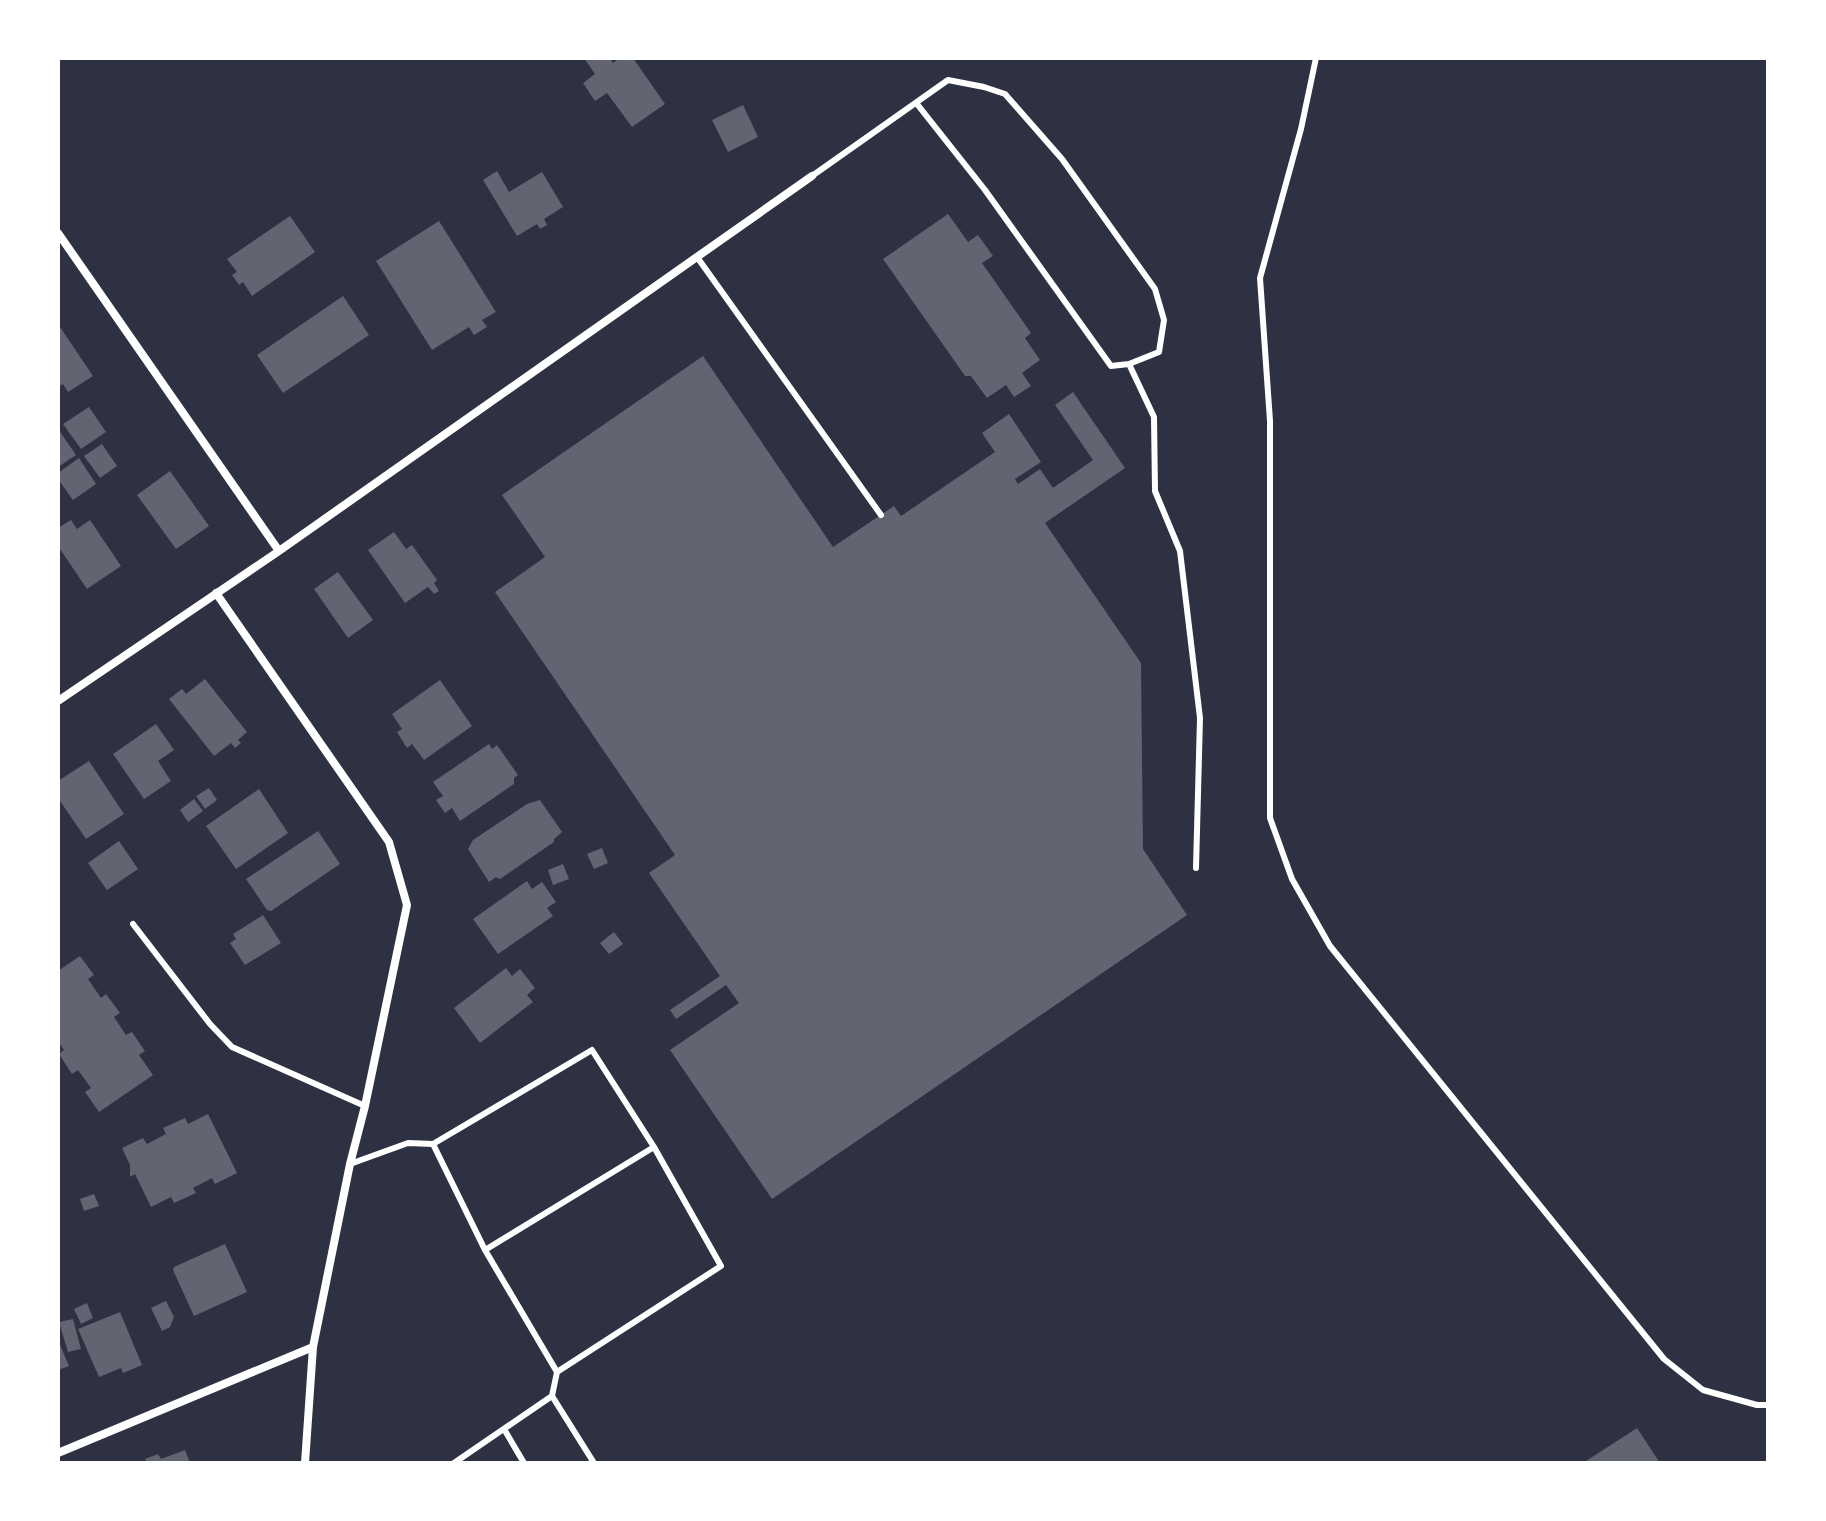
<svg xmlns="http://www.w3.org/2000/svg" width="1826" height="1521" font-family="Rubik,sans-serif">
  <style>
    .building { fill: #626471 }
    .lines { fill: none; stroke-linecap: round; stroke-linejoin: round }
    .service { stroke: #fff; stroke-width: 6 }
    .minor { stroke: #fff; stroke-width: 8 }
  </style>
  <rect width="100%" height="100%" fill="#2d3142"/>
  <!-- building -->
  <path class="building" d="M584 58H610L613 63 620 58H633L665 104 632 127 607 93 595 101 583 83 595 74Z
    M743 105 758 137 728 152 712 120Z
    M497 171 509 192 542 172 563 207 544 219 547 225 540 229 537 224 517 236 483 180Z
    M948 214 968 242 978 235 993 256 982 263 1031 333 1025 338 1040 360 1022 373 1031 386 1014 397 1006 385 987 398 971 376H965L883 259Z
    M290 216 315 252 252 296 243 282 239 285 232 275 237 272 227 259Z
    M439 221 496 312 482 320 487 327 474 335 469 327 432 350 376 261Z
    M343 296 369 335 283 393 257 355Z
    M58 324 93 376 68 392 63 384 58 387Z
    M703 356 833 547 894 506 901 516 995 452 982 433 1009 414 1041 462 1015 479 1018 484 1040 469 1053 488 1093 460 1055 405 1073 392 1125 468 1045 523 1141 663 1143 849 1187 915 772 1199 670 1050 739 1003 726 985 676 1019 670 1010 720 976 649 873 675 855 495 592 545 557 502 495Z
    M89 407 106 432 81 449 63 424Z
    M58 429 76 455 58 467Z
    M102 444 117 466 100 478 84 456Z
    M79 458 96 484 73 500 58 479V473Z
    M170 471 209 526 176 549 137 495Z
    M71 520 77 529 90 520 121 566 87 589 58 546V528Z
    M394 532 406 549 412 545 437 580 434 583 439 591 434 594 428 587 405 603 368 550Z
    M338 572 373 620 348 638 314 589Z
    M205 679 247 732 238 740 241 743 235 748 231 743 214 756 169 699 182 689 186 694Z
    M440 680 472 726 424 760 412 744 407 748 397 732 402 729 392 714Z
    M156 724 174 750 158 761 171 781 144 799 113 754Z
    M489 744 492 749 497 745 518 775 514 778V784L460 821 452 808 445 813 436 800 443 796 433 782Z
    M89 761 124 814 86 839 58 798V781Z
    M209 788 217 800 205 809 196 796Z
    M259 789 288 833 236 869 206 826Z
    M194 799 203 811 188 822 180 810Z
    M540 800 562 832 554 839V842L500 879 496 877 489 882 468 849 473 840 527 804Z
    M318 831 340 864 271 911 267 910 246 879Z
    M119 841 138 869 107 890 88 863Z
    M602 848 608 863 594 869 587 854Z
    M563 864 569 879 553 885 548 870Z
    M527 881 532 889 542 882 556 902 547 908 553 916 498 954 473 919Z
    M263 915 281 943 245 965 230 943 236 939 233 934Z
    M614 932 623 944 609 954 600 943Z
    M80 956 94 975 88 979 101 998 106 994 120 1013 114 1017 126 1035 132 1032 145 1051 139 1055 153 1075 99 1112 85 1092 91 1088 78 1070 72 1074 59 1054 64 1050 58 1041V971Z
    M506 968 512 976 520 969 535 988 527 995 533 1002 480 1043 454 1008Z
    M208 1114 237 1173 215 1184 212 1178 193 1188 196 1193 174 1203 171 1197 151 1207 135 1174 130 1177V1165L122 1148 143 1138 147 1144 166 1134 163 1128 185 1118 188 1124Z
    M94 1194 99 1206 84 1211 80 1199Z
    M225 1244 247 1292 194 1316 173 1270 174 1267Z
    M166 1301 174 1317 170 1327 162 1331 151 1308Z
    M87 1303 93 1318 81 1324 74 1309Z
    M120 1312 142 1365 123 1373 121 1368 99 1377 78 1329Z
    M73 1319 81 1349 68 1352 59 1322Z
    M58 1340 69 1366 58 1370Z
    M1637 1428 1660 1463H1583Z
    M185 1450 190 1463H147L145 1459 158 1454 161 1459Z"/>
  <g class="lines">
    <!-- service -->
    <path class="service" d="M1316 58 1301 129 1260 278 1270 421V818L1292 879 1330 946 1664 1359 1703 1390 1757 1405H1768
      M812 176 948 80 984 87 1005 94 1062 159 1155 289 1164 320 1159 352 1129 364 1111 366 985 190 917 104
      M697 257 881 515
      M1129 364 1154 417 1155 491 1180 551 1200 718 1196 868
      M133 924 210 1024 232 1047 365 1106
      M433 1144 485 1250
      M350 1164 408 1143 433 1144 592 1050 654 1147 721 1266 557 1372
      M552 1396 594 1463
      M504 1429 524 1463
      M454 1463 552 1396 557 1372 485 1250 654 1147"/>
    <!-- minor -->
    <path class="minor" d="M58 233 279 551
      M216 593 389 842 407 905 365 1106 350 1164 313 1347 305 1463
      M58 701 279 551 812 176
      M58 1453 313 1347"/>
  </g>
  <!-- border -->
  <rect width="1826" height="1521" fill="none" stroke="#ffffff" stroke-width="120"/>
</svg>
